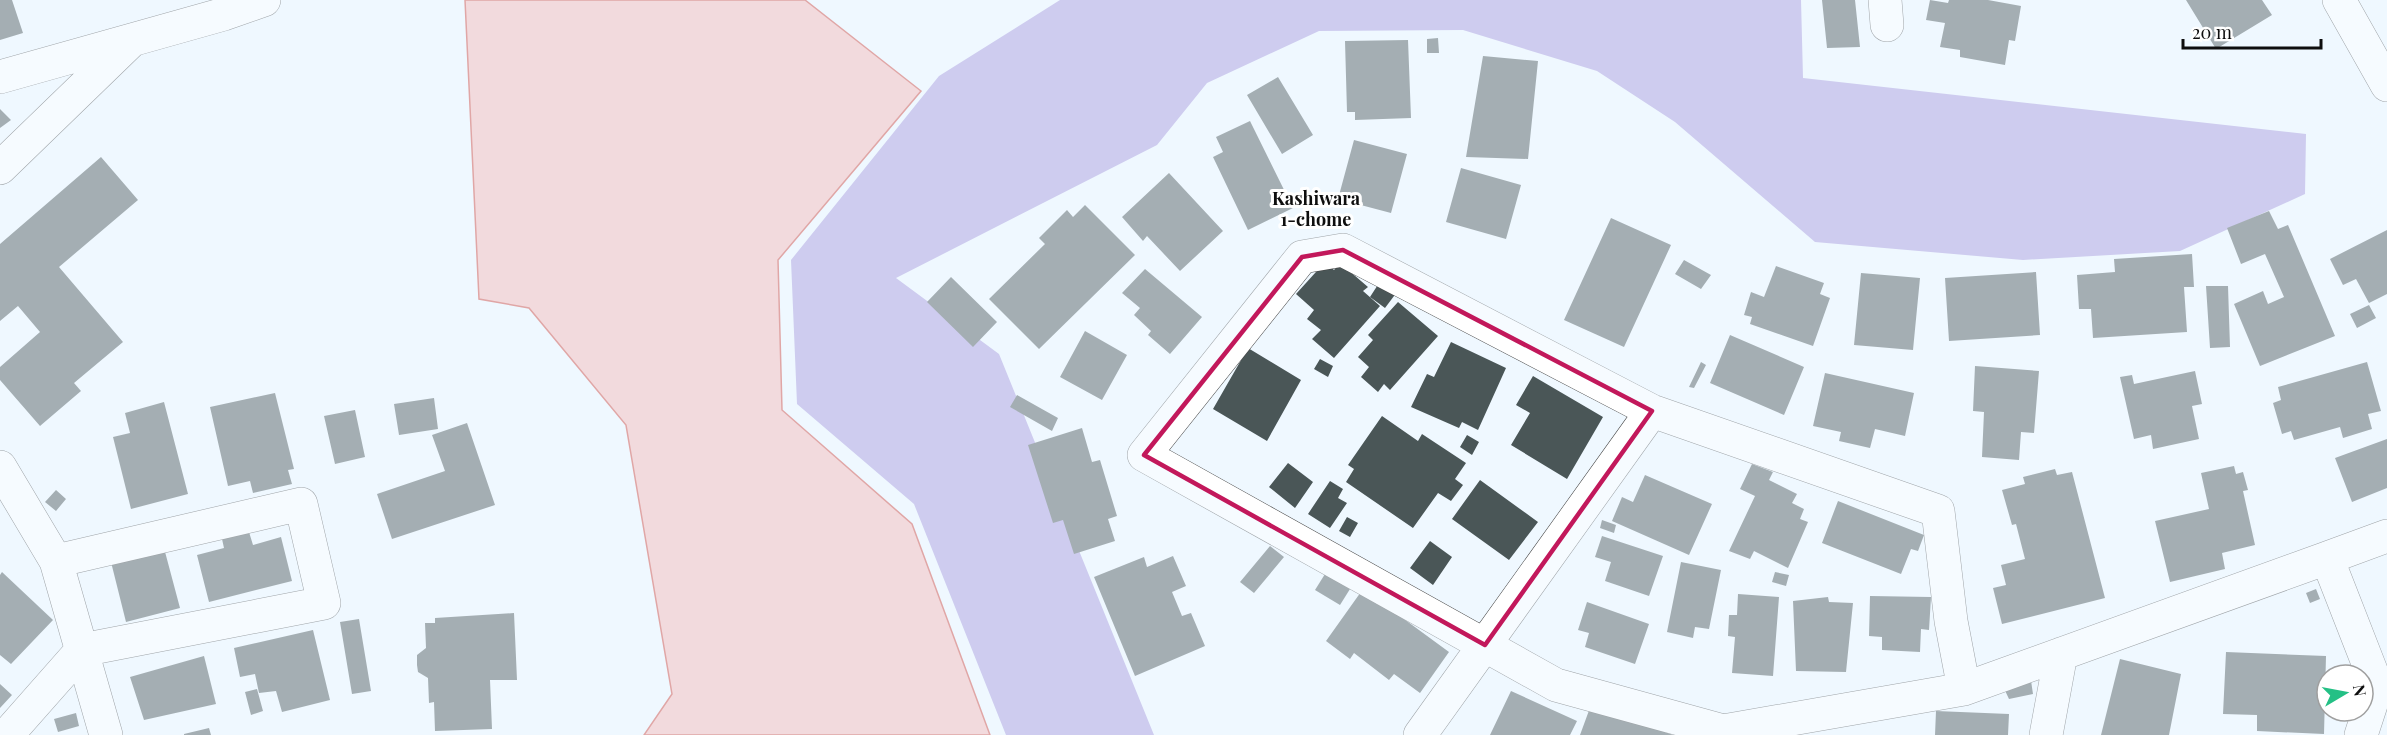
<svg xmlns="http://www.w3.org/2000/svg" width="2387" height="735" font-family="'Playfair Display',serif">
  <style>
    .forest { fill: #a697db }
    .water { fill: #f7b6b4; stroke: #ce443a; stroke-width: 1.5 }
    .building { fill: #4a5657 }
    .lines { fill: none; stroke-linecap: round; stroke-linejoin: round }
    .minor-casing { stroke: #414141; stroke-width: 34 }
    .minor { stroke: #fff; stroke-width: 33 }
    .marked { fill: none; stroke: #c2185b; stroke-width: 4.5; stroke-linejoin: round }
    .labels { text-anchor: middle; dominant-baseline: central; stroke-width: 6; stroke-linejoin: round; paint-order: stroke }
    .neighbourhood-label { font-size: 18px; font-weight: bold; fill: #0e0e0e; stroke: #fff }
  </style>
  <rect width="100%" height="100%" fill="#eff8ff"/>
  <!-- forest -->
  <path class="forest" d="M1060 0H1801L1803 78 2306 134 2305 194 2180 251 2023 260 1815 242 1675 122 1597 71 1463 30 1319 31 1207 83 1157 145 896 278 999 354 1154 735H1006L914 504 797 404 791 260 939 76Z"/>
  <!-- water -->
  <path class="water" d="M465 0H805L921 91 778 260 782 410 912 524 990 735H644L672 694 626 425 529 308 479 299Z"/>
  <!-- building -->
  <path class="building" d="M0 0H12L23 33 0 40Z
    M1822 0H1855L1860 47 1827 48Z
    M1930 0 1948 3 1949 0H1988L2021 6 2015 41 2009 40 2005 65 1960 57V50L1940 47 1945 23 1926 20Z
    M2186 0H2262L2272 15 2216 49Z
    M1438 38 1439 53H1427V39Z
    M1408 40 1411 118 1355 120V112H1347L1345 41Z
    M1483 56 1538 61 1528 159 1466 157Z
    M1278 77 1313 135 1282 154 1247 95Z
    M0 109 11 120 0 128Z
    M1250 121 1293 208 1248 230 1213 157 1223 152 1216 137Z
    M1354 140 1407 154 1391 213 1338 199Z
    M101 157 138 200 59 267 123 342 74 383 81 391 40 426 0 380V367L40 332 18 306 0 321V244Z
    M1461 168 1521 185 1506 239 1446 222Z
    M1169 173 1223 231 1180 271 1147 236 1143 241 1122 217Z
    M1085 205 1135 255 1039 349 989 299 1045 244 1039 238 1067 210 1073 217Z
    M2269 211 2278 229 2288 225 2335 336 2260 366 2234 304 2263 291 2268 304 2284 297 2265 254 2241 264 2227 228Z
    M1611 218 1671 245 1624 347 1564 320Z
    M2387 230V294L2369 303 2356 279 2343 285 2330 259Z
    M2192 254 2194 287H2184L2187 332 2093 338 2091 309H2079L2077 275 2115 272 2114 259Z
    M1684 260 1711 275 1701 289 1675 274Z
    M1325 262 1334 270 1340 263 1368 287 1363 291 1380 306 1334 358 1312 339 1321 330 1307 319 1314 310 1296 294Z
    M1776 266 1824 283 1820 294 1830 298 1813 346 1750 324 1752 317 1744 315 1751 292 1764 297Z
    M1145 269 1202 317 1170 354 1148 335 1151 331 1134 315 1140 308 1122 293Z
    M2036 272 2040 335 1949 341 1945 278Z
    M1861 273 1920 278 1913 350 1854 345Z
    M951 277 997 322 973 347 927 302Z
    M1381 280 1397 292 1385 308 1370 297Z
    M2206 286H2228L2230 347 2210 348Z
    M1398 302 1438 336 1390 390 1384 384 1378 392 1361 377 1369 367 1358 357 1373 340 1368 335Z
    M2369 305 2376 318 2357 328 2350 314Z
    M1085 331 1127 355 1102 400 1060 377Z
    M1730 335 1804 367 1784 415 1710 383Z
    M1451 342 1506 368 1478 430 1462 422 1459 428 1411 407 1427 374 1434 377Z
    M1248 348 1301 380 1267 441 1213 409Z
    M1320 359 1333 366 1328 377 1314 369Z
    M1701 362 1706 365 1694 388 1689 387Z
    M2367 362 2381 411 2368 414 2372 429 2343 438 2340 427 2294 440 2291 431 2282 434 2273 403 2281 400 2278 387Z
    M1975 366 2039 371 2034 433 2021 432 2019 460 1982 457 1984 412 1973 411Z
    M2195 371 2202 404 2192 406 2199 439 2153 449 2151 435 2134 439 2120 377 2132 375 2134 384Z
    M1825 373 1914 393 1905 436 1875 429 1870 448 1839 441 1841 432 1813 426Z
    M1533 376 1603 417 1567 479 1511 445 1530 413 1516 405Z
    M275 393 294 469 288 470 292 484 253 493 250 481 228 486 210 407Z
    M1017 395 1058 418 1052 431 1010 407Z
    M434 398 438 429 399 435 394 404Z
    M164 402 188 494 131 509 113 437 130 433 125 413Z
    M355 410 365 457 335 464 324 416Z
    M1382 416 1418 441 1422 434 1466 463 1455 479 1463 485 1451 501 1438 493 1413 528 1346 482 1354 469 1348 465Z
    M467 423 495 505 392 539 377 494 445 471 432 435Z
    M1082 428 1092 462 1100 460 1117 516 1108 519 1115 541 1074 554 1063 520 1053 523 1028 445Z
    M1467 435 1479 442 1472 455 1460 447Z
    M2387 439V488L2352 502 2335 458Z
    M1288 463 1313 482 1295 508 1269 487Z
    M1752 464 1773 472 1769 480 1797 494 1792 503 1804 509 1800 519 1808 522 1788 568 1754 551 1750 559 1729 551 1755 496 1740 489Z
    M2234 466 2236 474 2243 472 2248 490 2243 491 2255 545 2222 553 2225 569 2170 582 2155 521 2209 509 2201 473Z
    M2055 469 2057 475 2072 472 2105 598 2002 624 1993 588 2006 585 2001 565 2025 559 2016 524 2012 525 2002 490 2025 484 2023 477Z
    M1645 475 1712 504 1689 555 1612 521 1622 497 1633 502Z
    M1480 480 1538 522 1509 560 1452 519Z
    M1330 481 1343 489 1338 498 1347 503 1330 528 1308 514Z
    M56 490 66 499 56 511 45 502Z
    M1838 501 1924 535 1918 551 1911 549 1901 574 1822 543Z
    M1347 517 1358 523 1350 537 1339 531Z
    M1602 520 1616 525 1614 533 1600 528Z
    M249 532 253 545 281 537 292 581 209 602 197 555 224 548 222 539Z
    M1602 536 1663 556 1649 596 1605 581 1611 562 1595 557Z
    M1430 541 1452 557 1433 585 1410 568Z
    M1270 546 1284 557 1254 593 1240 582Z
    M164 548 180 608 126 622 111 562Z
    M1173 556 1186 586 1172 592 1182 616 1191 613 1205 646 1135 676 1094 577 1144 557 1147 567Z
    M1681 562 1721 570 1709 629 1695 627 1693 638 1667 632Z
    M2 572 53 620 11 664 0 655V575Z
    M1775 572 1789 575 1786 586 1772 582Z
    M1325 574 1350 589 1340 605 1315 590Z
    M1363 589 1449 652 1420 693 1394 674 1389 680 1354 653 1350 659 1326 641Z
    M2316 589 2320 599 2310 603 2306 593Z
    M1738 594 1779 597 1773 676 1732 673 1735 637 1728 636 1729 615H1737Z
    M1870 596 1931 597 1929 630 1921 629 1920 652 1882 650V637L1869 636Z
    M1828 597 1829 602 1853 603 1846 672 1796 671 1793 601Z
    M1587 602 1649 624 1635 664 1585 647 1589 633 1578 630Z
    M514 613 517 680H490L492 729 435 731 434 702 429 703 428 678 418 672 417 665V655L426 648 425 623H435V618Z
    M359 619 371 691 352 694 340 622Z
    M313 630 330 700 282 712 276 691 259 693 255 674 240 677 234 648Z
    M2226 652 2326 656 2324 734 2257 731V715L2223 714Z
    M204 656 216 704 144 720 130 677Z
    M2120 659 2181 674 2169 735H2101Z
    M2030 674 2033 694 2009 699 2001 682Z
    M0 684 12 695 0 708Z
    M257 689 263 711 251 715 245 692Z
    M1511 691 1577 721 1570 735H1490Z
    M1591 705 1673 735H1580Z
    M1936 711 2009 714 2008 735H1935Z
    M76 713 79 726 58 732 54 719Z
    M209 728 211 735H184V734Z"/>
  <g class="lines">
    <!-- minor casing -->
    <g class="minor-casing">
      <path id="minor" d="M1885 0 1887 25
        M2339 0 2387 85
        M0 77 224 14 264 0
        M0 168 129 43
        M0 467 56 561 106 735
        M1964 689 1951 621 1938 511 1652 411 1343 250 1302 257 1144 455 1556 685 1723 731 1964 689 2327 558
        M7 735 82 650 324 603 301 504 56 561
        M1420 735 1652 411
        M2046 735 2061 654
        M2361 735 2377 686 2327 558 2387 536"/>
    </g>
    <!-- minor -->
    <use href="#minor" class="minor"/>
  </g>
  <!-- marked area -->
  <path d="M0 0H2387V735H0ZM1343 250 1652 411 1485 645 1144 455 1302 257Z" fill="#eff8ff" fill-opacity=".55" fill-rule="evenodd"/>
  <path class="marked" d="M1343 250 1652 411 1485 645 1144 455 1302 257Z"/>
  <g class="labels">
    <!-- neighbourhood labels -->
    <g class="neighbourhood-label">
      <text x="1316" y="198">Kashiwara<tspan x="1316" dy="21">1-chome</tspan></text>
    </g>
  </g>
  <!-- north arrow -->
  <g transform="translate(2345 693) rotate(80)"><circle r="28" fill="#ffffff" stroke="#9f9f9f" stroke-width="1.5"/>
  <path d="M0-4.5L10 22L0 15L-10 22Z" fill="#24c085"/>
  <text y="-9" font-size="16" font-weight="bold" text-anchor="middle" fill="#0e0e0e">N</text>
  </g>
  <!-- scale -->
  <path d="M2183 39v9h138v-9" fill="none" stroke="#0e0e0e" stroke-width="3"/>
  <text x="2192" y="39" font-size="18" fill="#0e0e0e" stroke="#ffffff" stroke-width="4.5" paint-order="stroke">20 m</text>
</svg>
